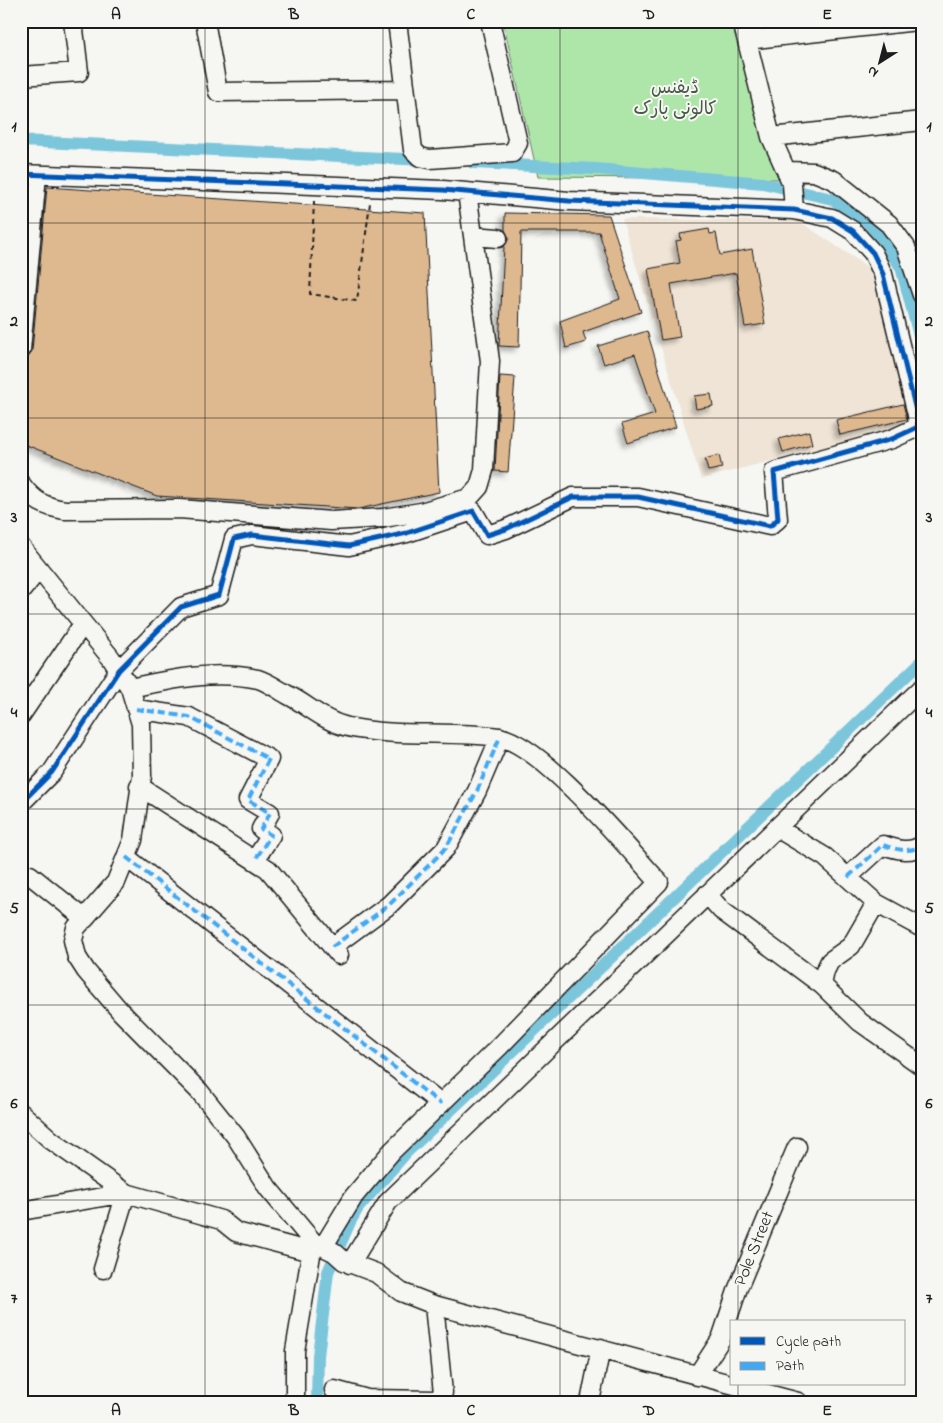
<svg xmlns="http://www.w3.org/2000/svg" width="943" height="1423" font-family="'Indie Flower','Playpen Sans Arabic',sans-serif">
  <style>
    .built { fill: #efe4d5 }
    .green { fill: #aee6aa; stroke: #658163 }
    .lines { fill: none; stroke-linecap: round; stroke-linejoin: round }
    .canal { stroke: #7cc6dc; stroke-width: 12 }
    .building { fill: #deb990; stroke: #1c1c1c; filter: url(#shadow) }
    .minor-casing { stroke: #1c1c1c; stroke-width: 21 }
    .path { stroke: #1c1c1c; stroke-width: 2; stroke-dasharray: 5 4; stroke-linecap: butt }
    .minor { stroke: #f6f6f2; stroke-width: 18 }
    .quiet { stroke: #3fa9f5; stroke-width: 4; stroke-dasharray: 8 4; stroke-linecap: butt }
    .cycleway-casing { stroke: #f6f6f2; stroke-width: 8 }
    .cycleway { stroke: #0057b8; stroke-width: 5 }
    .grid { fill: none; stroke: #1c1c1c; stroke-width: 1; stroke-opacity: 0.55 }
    .labels { text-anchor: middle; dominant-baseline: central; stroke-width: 4; stroke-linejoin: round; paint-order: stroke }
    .park-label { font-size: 18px; fill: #485947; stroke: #f6f6f2 }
    .street-label { font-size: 18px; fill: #1c1c1c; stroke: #f6f6f2 }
    .neatline { fill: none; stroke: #1c1c1c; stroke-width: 2 }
    .grid-label { font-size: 16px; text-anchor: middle; font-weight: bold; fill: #1c1c1c }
  </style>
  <defs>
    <filter id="shadow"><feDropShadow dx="-4" dy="4" stdDeviation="2.5" flood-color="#0004"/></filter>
  </defs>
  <rect width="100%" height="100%" fill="#f6f6f2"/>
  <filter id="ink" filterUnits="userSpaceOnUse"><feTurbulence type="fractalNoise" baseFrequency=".02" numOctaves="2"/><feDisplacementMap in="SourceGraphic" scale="10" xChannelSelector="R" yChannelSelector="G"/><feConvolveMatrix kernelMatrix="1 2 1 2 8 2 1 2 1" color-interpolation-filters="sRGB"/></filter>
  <g filter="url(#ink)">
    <!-- built -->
    <path class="built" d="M622 219 799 221 869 268 917 423 701 479Z"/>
    <!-- green -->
    <path class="green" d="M503 21H739L779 179 538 177Z"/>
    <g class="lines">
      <!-- canal -->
      <path class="canal" d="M21 141 426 160
        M473 163 596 169 763 183 832 199 867 221 901 267 922 347
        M317 1402 318 1356 328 1272 350 1222 358 1208 406 1153 922 661"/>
    </g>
    <!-- building -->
    <path class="building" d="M21 185H25L21 231Z
      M47 187 425 213 439 492 358 509 157 496 21 443V360L29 356 32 351Z
      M505 213 609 215 641 312 583 332 586 342 566 348 560 321 620 299 599 232H521L519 347 499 346 504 247 509 238 505 230Z
      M709 229 710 234 716 233 720 255 752 249 765 324 745 327 736 273 671 284 680 337 661 340 648 269 680 263 676 241 681 240 680 234Z
      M647 331 676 427 628 443 622 424 655 414 635 354 604 364 598 346Z
      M500 376 515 377 508 472 495 471Z
      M711 394 713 406 696 409 694 396Z
      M903 404 907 419 840 435 836 420Z
      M809 431 812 444 783 452 779 439Z
      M719 455 722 468 708 471 705 459Z"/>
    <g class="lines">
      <!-- minor casing -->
      <g class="minor-casing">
        <path id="minor" d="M205 21 218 92 404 90
          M397 21 413 150 420 157 430 159 512 153 518 143 490 21
          M742 21 771 137 792 184 794 210
          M747 40 917 21
          M21 76 79 72 73 21
          M771 137 922 121
          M788 171 814 172 834 180 889 224 906 247 922 295
          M21 174 443 190 569 201 794 210 832 218 853 231 873 253 883 274 917 415 918 427 892 439 774 472 778 519 770 526 638 497H573L506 529 487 535 473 511 407 533 349 546 252 535 234 539 219 595 181 607 119 670 52 772 21 803
          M467 192 473 236
          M21 350 37 175
          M21 484C33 501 45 507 65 510L179 509 331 521 383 518 421 512 469 498 479 487 484 470 490 361 473 236 498 238
          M21 547 111 658 130 688 141 724 142 776 133 840 116 882 76 928 73 940 77 957 86 971 121 1012 200 1092 236 1137 268 1188 313 1242 334 1252 344 1261 376 1273 401 1292 434 1305 798 1402
          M21 591 39 569
          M130 688C172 679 215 670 258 679 268 682 279 690 288 695 308 705 325 722 348 727 397 738 449 730 498 737 541 743 628 849 659 882L500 1046 392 1151 354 1196 323 1247
          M136 709 189 717 269 759 248 800 270 813 261 829 271 835 255 860
          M21 715 83 624
          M139 786 268 869 339 955
          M777 828 825 857 876 903 922 928
          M126 857 441 1104
          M21 877 30 875 85 919
          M848 877 883 845C895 849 910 854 922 845
          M707 894 721 910 822 985 860 1022 922 1066
          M332 947 389 905 446 848 477 791 500 737
          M822 985 825 971 830 961 851 946 876 903
          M21 1113 51 1140 126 1193 221 1220 236 1232 311 1252
          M21 1211 126 1193 103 1269
          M350 1264 388 1202 922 688
          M697 1376 721 1339 738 1288 797 1147
          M334 1390 367 1399 437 1400 443 1393 434 1305
          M295 1402V1351L313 1243
          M590 1402 601 1348"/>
      </g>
      <!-- path -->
      <path class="path" d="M314 201 310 294 357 301 370 203"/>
      <!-- minor -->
      <use href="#minor" class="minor"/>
      <!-- quiet -->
      <path class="quiet" d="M136 709 189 717 269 759 248 800 270 813 261 829 271 835 255 860
        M126 857 441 1104
        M848 877 883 845C895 849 910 854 922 845
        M332 947 389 905 446 848 477 791 500 737"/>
      <!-- cycleway casing -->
      <g class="cycleway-casing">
        <path id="cycleway" d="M21 174 443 190 569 201 794 210 832 218 853 231 873 253 883 274 917 415 918 427 892 439 774 472 778 519 770 526 638 497H573L506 529 487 535 473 511 407 533 349 546 252 535 234 539 219 595 181 607 119 670 52 772 21 803"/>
      </g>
      <!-- cycleway -->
      <use href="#cycleway" class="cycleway"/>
    </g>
  </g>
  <!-- grid -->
  <path class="grid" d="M205 21V1402M383 21V1402M560 21V1402M738 21V1322M21 223H922M21 418H922M21 614H922M21 809H922M21 1005H922M21 1200H922M738 1384V1402"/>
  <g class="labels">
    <!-- park labels -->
    <g class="park-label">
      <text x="675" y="89">ڈیفنس<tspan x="675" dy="21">کالونی پارک</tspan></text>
    </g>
    <!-- street labels -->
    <g class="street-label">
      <text transform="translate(755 1249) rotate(-68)">Pole Street</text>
    </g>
  </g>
  <!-- margin -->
  <rect width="943" height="1423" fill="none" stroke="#f6f6f2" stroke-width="55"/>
  <!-- legend -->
  <rect x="730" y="1320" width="175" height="65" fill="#f6f6f2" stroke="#9f9f9c"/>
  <rect x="740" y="1337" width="25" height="8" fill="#0057b8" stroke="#9f9f9c"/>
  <text x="776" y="1346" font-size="15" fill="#1c1c1c">Cycle path</text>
  <rect x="740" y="1362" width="25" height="8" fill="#3fa9f5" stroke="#9f9f9c"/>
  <text x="776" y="1370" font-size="15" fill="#1c1c1c">Path</text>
  <!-- north arrow -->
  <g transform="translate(880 62) rotate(216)" stroke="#f6f6f2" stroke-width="4" paint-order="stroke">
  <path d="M0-4L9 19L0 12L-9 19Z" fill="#1c1c1c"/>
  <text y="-8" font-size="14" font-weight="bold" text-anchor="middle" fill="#1c1c1c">N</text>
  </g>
  <rect x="28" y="28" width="888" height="1368" class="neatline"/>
  <g class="grid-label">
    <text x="116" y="19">A</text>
    <text x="294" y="19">B</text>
    <text x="471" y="19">C</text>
    <text x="649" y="19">D</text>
    <text x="827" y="19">E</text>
    <text x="14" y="131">1</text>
    <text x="929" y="131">1</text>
    <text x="14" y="326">2</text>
    <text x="929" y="326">2</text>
    <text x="14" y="522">3</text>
    <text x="929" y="522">3</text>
    <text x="14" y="717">4</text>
    <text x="929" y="717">4</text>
    <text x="14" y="913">5</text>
    <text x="929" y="913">5</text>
    <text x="14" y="1108">6</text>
    <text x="929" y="1108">6</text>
    <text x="14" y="1303">7</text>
    <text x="929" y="1303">7</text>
    <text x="116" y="1415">A</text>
    <text x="294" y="1415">B</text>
    <text x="471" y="1415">C</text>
    <text x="649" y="1415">D</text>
    <text x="827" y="1415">E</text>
  </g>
</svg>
